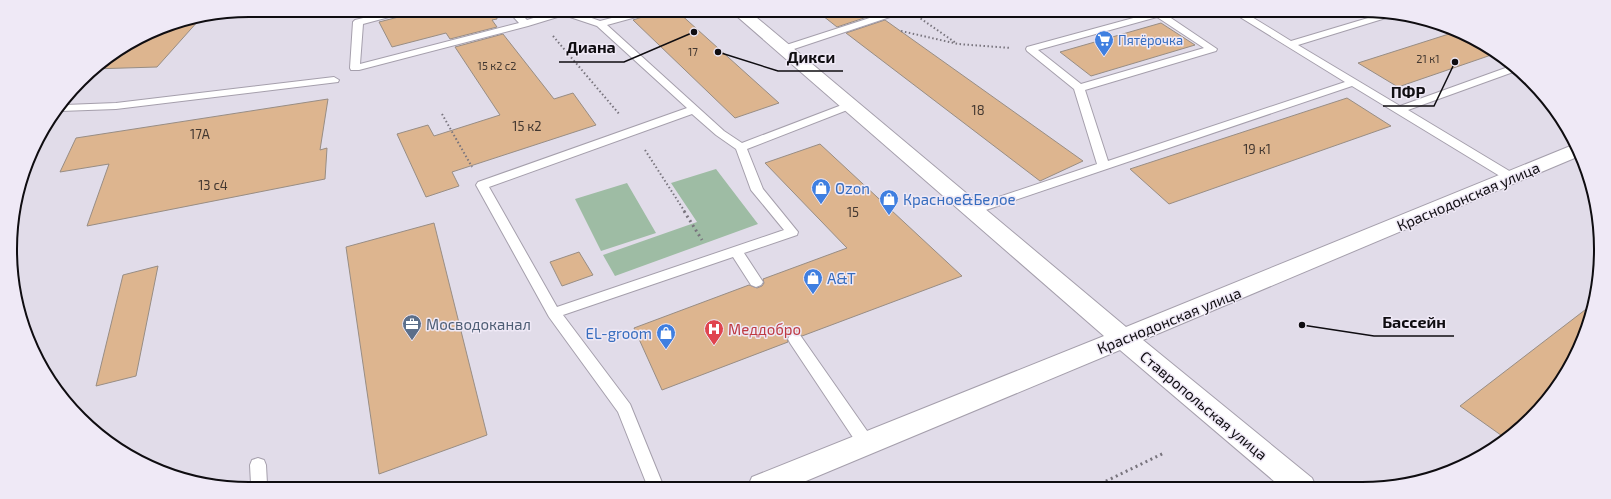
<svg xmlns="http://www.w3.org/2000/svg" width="1611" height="499" font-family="'Exo 2',sans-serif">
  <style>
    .green { fill: #9ebca4 }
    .building { fill: #ddb58f; stroke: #988d84 }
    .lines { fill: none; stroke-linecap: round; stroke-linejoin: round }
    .service-casing { stroke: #a59fac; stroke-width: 2 }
    .secondary-casing { stroke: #a59fac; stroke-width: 2 }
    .path-far1 { stroke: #78747d; stroke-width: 2; stroke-dasharray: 1.5 2.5; stroke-linecap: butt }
    .path { stroke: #78747d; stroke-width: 3; stroke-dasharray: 2 3.5; stroke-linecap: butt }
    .service { fill: #fff; fill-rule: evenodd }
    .secondary { fill: #fff; fill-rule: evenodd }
    .labels { text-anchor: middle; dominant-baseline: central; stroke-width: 3; stroke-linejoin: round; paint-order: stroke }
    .far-number-label { font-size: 11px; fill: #423730 }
    .far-shop-label { font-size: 13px; fill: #366cbe; stroke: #efe9f6; text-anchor: start }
    .number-label { font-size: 13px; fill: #423730 }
    .shop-label { font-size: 15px; fill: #366cbe; stroke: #efe9f6; text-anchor: start }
    .street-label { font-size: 15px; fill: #0f0d11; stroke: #efe9f6 }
    .service-label { font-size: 15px; fill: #4e5e75; stroke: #efe9f6; text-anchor: start }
    .health-label { font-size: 15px; fill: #be3a42; stroke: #efe9f6; text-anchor: start }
    .rim { fill: none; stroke: #0f0d11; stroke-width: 2 }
    .leader { fill: none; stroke: #0f0d11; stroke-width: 1.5 }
    .callout-dot { fill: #0f0d11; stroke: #efe9f6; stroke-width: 1.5 }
    .callout-label { font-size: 16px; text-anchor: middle; font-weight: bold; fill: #0f0d11; stroke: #efe9f6; stroke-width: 3; stroke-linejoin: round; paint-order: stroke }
  </style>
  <rect width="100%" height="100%" fill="#e1dce9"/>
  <!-- green -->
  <path class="green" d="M716 169 758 224 615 276 603 255 697 222 671 183Z
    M627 183 656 233 601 251 575 199Z"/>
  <!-- building -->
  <path class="building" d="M422 11H496L497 19 492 20 497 27 450 39 446 33 392 47 379 22Z
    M658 12H678L779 103 735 118 633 20Z
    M818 12 874 13 876 14 837 27Z
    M199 20 157 67 92 69 158 28Z
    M885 20 1083 161 1040 181 846 33Z
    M1161 23 1195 45 1091 76 1060 52Z
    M1452 33 1495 50 1497 53 1398 87 1358 63Z
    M503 34 554 99 573 93 596 125 452 172 459 186 426 197 397 134 428 125 434 136 500 115 455 47Z
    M1347 98 1391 126 1169 204 1130 169Z
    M328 99 320 150 327 148 325 179 87 226 109 164 60 172 76 138Z
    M820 144 962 276 802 336 794 332 789 334 787 338 788 342 662 390 634 328 749 285 757 288 762 286 764 283 763 279 847 248 765 163Z
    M434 223 487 435 379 474 346 247Z
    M579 252 593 275 562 286 550 262Z
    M158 266 136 376 96 386 123 275Z
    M1594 303 1569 369 1531 419 1505 438 1460 406Z"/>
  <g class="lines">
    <!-- service casing -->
    <g class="service-casing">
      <path id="service" d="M392 11H406L404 13 363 24 360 64 519 23 508 11H518L527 20 556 11H572L600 21 635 12H648L647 14 607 25 724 131 742 143 847 103 851 102 856 105 855 107 747 149 763 189 798 232 797 235 744 253 763 282 761 285 756 287 751 285 733 257 563 315 630 404 663 485H647L618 412 549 317 476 185 478 182 687 108 597 26 564 15 528 26 359 70H351L350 68 353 22 355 20ZM692 114 716 135 736 149 751 190 784 230 557 307 489 187Z
        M885 13H898L896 15 788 51 784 52 779 49 780 47Z
        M1148 14H1165L1217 49 1216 51 1085 90 1108 161 1345 82 1235 14H1247L1291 41 1378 15H1390L1389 17 1298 45 1400 106 1511 66 1516 71 1408 110 1516 175 1518 178 1516 181H1508L1352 86 977 213 973 214 969 213 967 210 969 207 1097 164 1074 89 1027 51 1026 49 1027 47ZM1157 17 1204 48 1081 84 1038 50Z
        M334 77 339 80 338 82 116 109 60 111 65 105 116 103Z
        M795 333 800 335 872 438 874 443 872 448 866 450 860 448 790 343 788 339 790 335Z
        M258 458 264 460 266 465 267 484H251L250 465 252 460Z"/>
    </g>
    <!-- secondary casing -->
    <g class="secondary-casing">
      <path id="secondary" d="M732 12H750L1126 327 1568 147 1573 146 1577 157 1143 340 1312 478 1316 487H1281L1120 350 794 486H748L752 477 1104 336Z"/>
    </g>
    <!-- path-far1 -->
    <path class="path-far1" d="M914 14 956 43
      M901 31 958 44 1011 48
      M553 36 620 115
      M442 114 472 167
      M645 150 685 212"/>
    <!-- path -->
    <path class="path" d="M684 211 702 240
      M1096 486 1164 453"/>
    <!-- service -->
    <use href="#service" class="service"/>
    <!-- secondary -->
    <use href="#secondary" class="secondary"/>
  </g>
  <!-- icons -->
  <defs>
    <g id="supermarket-pin" transform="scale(1)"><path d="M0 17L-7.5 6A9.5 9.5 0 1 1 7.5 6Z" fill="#3f7fe0" stroke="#efe9f6"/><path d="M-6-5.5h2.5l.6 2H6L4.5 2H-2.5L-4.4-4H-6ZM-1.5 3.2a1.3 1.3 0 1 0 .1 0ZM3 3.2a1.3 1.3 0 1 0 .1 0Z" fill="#fff"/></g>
    <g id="shop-pin" transform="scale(1)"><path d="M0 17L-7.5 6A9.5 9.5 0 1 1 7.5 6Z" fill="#3f7fe0" stroke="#efe9f6"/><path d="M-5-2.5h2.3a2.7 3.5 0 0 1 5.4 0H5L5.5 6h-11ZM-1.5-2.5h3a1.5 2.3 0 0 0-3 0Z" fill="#fff"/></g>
    <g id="office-pin" transform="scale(1)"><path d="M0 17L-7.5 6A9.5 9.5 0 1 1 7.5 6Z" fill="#5c6f8a" stroke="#efe9f6"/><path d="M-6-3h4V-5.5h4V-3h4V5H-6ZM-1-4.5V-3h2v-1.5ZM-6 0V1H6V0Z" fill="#fff"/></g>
    <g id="hospital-pin" transform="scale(1)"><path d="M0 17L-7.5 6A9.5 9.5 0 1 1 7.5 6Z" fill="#e0444e" stroke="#efe9f6"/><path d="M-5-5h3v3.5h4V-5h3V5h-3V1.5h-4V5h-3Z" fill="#fff"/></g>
  </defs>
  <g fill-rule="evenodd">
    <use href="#supermarket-pin" x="1104" y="40"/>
    <use href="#shop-pin" x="821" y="188"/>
    <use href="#shop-pin" x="889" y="199"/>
    <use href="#shop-pin" x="813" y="278"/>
    <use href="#office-pin" x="412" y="324"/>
    <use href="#hospital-pin" x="714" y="329"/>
    <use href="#shop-pin" x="666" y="333"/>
  </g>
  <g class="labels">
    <!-- far-number labels -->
    <g class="far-number-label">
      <text x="693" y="51">17</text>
      <text x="1428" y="58">21 к1</text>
      <text x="497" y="65">15 к2 с2</text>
    </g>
    <!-- far-shop labels -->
    <g class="far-shop-label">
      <text x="1118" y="40">Пятёрочка</text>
    </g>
    <!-- number labels -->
    <g class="number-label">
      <text x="978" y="110">18</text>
      <text x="527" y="126">15 к2</text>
      <text x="200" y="134">17А</text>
      <text x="1257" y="149">19 к1</text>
      <text x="213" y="185">13 с4</text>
      <text x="853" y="212">15</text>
    </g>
    <!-- shop labels -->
    <g class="shop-label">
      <text x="835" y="188">Ozon</text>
      <text x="903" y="199">Красное&amp;Белое</text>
      <text x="827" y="278">A&amp;T</text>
      <text x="652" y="333" text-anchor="end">EL-groom</text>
    </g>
    <!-- street labels -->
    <g class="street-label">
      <text transform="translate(1468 196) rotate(-23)">Краснодонская улица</text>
      <text transform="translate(1169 320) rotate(-22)">Краснодонская улица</text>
      <text transform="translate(1204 405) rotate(40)">Ставропольская улица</text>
    </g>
    <!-- service labels -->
    <g class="service-label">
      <text x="426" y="324">Мосводоканал</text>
    </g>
    <!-- health labels -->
    <g class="health-label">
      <text x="728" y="329">Меддобро</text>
    </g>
  </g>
  <!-- crop -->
  <path d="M0 0H1611V499H0ZM249 17H1362A232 232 0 0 1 1594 249V250A232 232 0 0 1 1362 482H249A232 232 0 0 1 17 250V249A232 232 0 0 1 249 17Z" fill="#efe9f6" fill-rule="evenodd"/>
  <path class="rim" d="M249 17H1362A232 232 0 0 1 1594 249V250A232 232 0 0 1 1362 482H249A232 232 0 0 1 17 250V249A232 232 0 0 1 249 17Z"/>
  <!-- callouts -->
  <path class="leader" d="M694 32L624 62H559M718 52L778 71H843M1455 62L1434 106H1383M1302 325L1374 336H1454"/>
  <g class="callout-dot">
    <circle cx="694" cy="32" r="4"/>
    <circle cx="718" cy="52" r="4"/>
    <circle cx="1455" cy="62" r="4"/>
    <circle cx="1302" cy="325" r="4"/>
  </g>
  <g class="callout-label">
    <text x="591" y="53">Диана</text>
    <text x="811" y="63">Дикси</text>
    <text x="1408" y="98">ПФР</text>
    <text x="1414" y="328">Бассейн</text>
  </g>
</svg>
